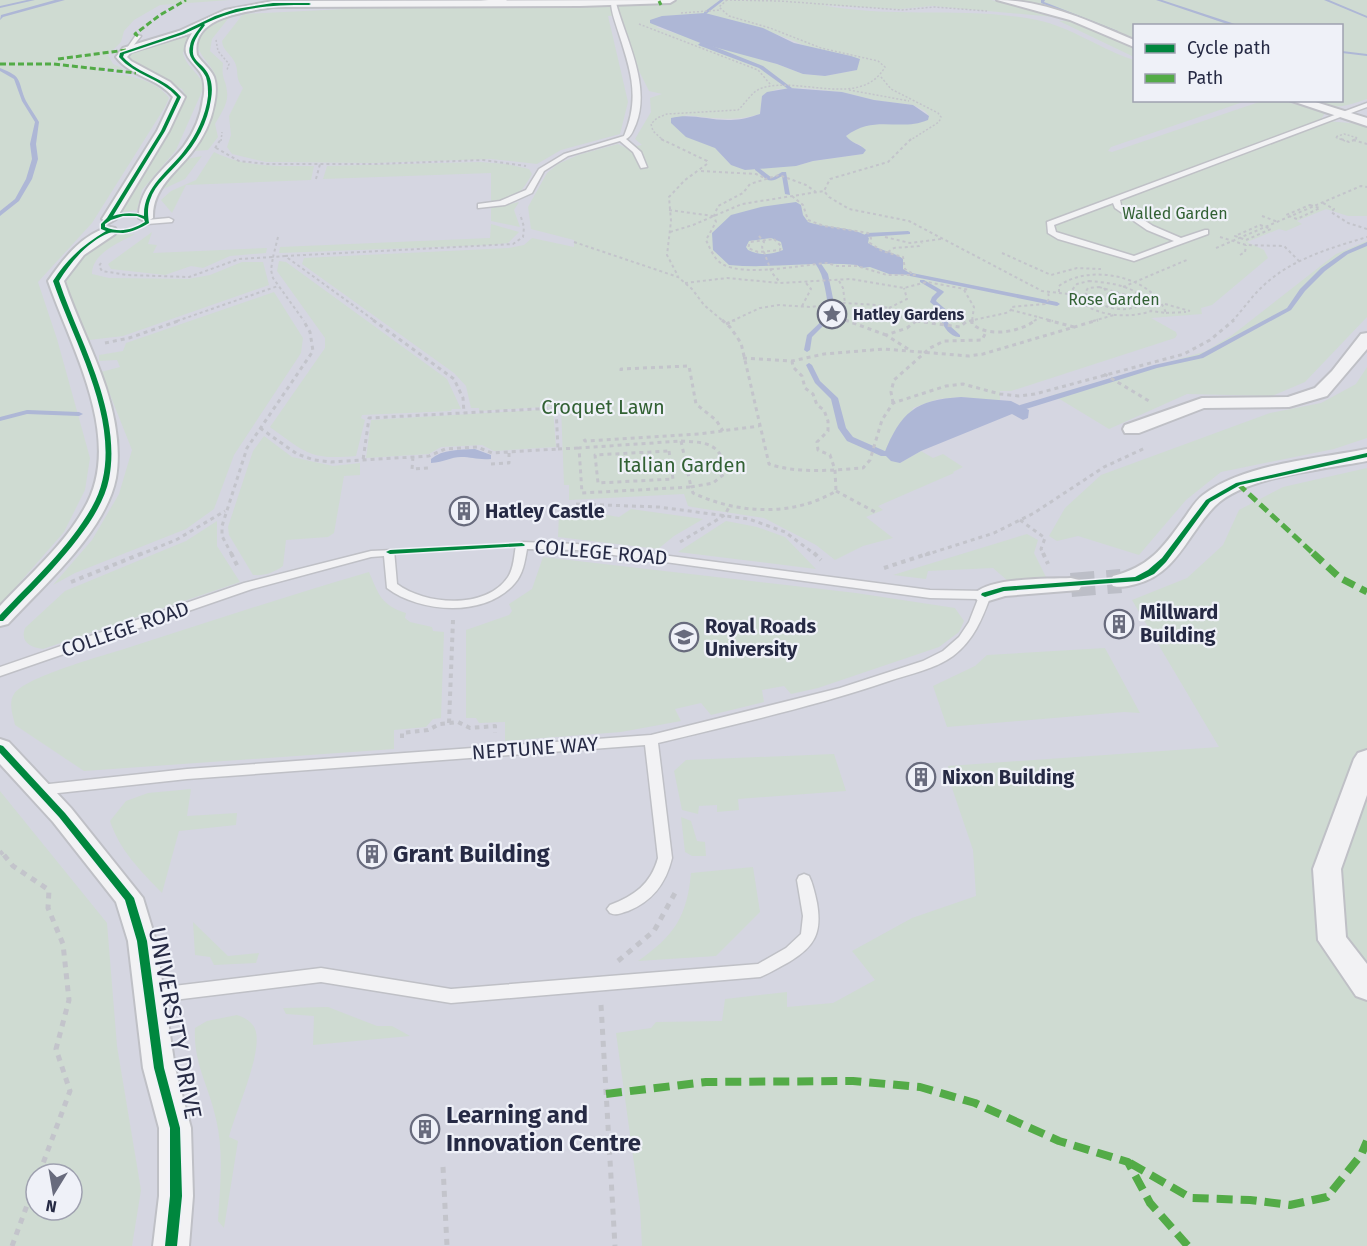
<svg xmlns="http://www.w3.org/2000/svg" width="1367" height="1246" font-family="'Fira Sans',sans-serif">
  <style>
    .built { fill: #d5d6e1; fill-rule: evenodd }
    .green { fill: #cfdbd2; fill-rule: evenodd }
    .water { fill: #aeb7d6; fill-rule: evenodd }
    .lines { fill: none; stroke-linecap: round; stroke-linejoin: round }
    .stream { fill: #aeb7d6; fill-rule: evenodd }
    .minor-tunnel { stroke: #bcbec7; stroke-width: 24; stroke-dasharray: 24 12; stroke-linecap: butt }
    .service-casing { stroke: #bfc0c6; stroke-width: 3 }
    .minor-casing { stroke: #bfc0c6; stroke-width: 4 }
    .path-far4 { stroke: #c3c4cb; stroke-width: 1.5; stroke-dasharray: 2 2; stroke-linecap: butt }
    .path-far3 { stroke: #c3c4cb; stroke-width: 2; stroke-dasharray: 3 3; stroke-linecap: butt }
    .path-far2 { stroke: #c3c4cb; stroke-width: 3; stroke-dasharray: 4 4; stroke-linecap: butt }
    .path-far1 { stroke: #c3c4cb; stroke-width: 4; stroke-dasharray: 4.5 4.5; stroke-linecap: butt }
    .path { stroke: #c3c4cb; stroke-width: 5; stroke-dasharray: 6 6; stroke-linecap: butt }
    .service { fill: #f2f2f4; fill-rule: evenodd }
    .minor { fill: #f2f2f4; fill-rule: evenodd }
    .quiet-far3 { stroke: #53ab47; stroke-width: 3; stroke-dasharray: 6 3; stroke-linecap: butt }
    .quiet-far2 { stroke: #53ab47; stroke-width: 5; stroke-dasharray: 10 5; stroke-linecap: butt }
    .quiet-far1 { stroke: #53ab47; stroke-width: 7; stroke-dasharray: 13 7; stroke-linecap: butt }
    .quiet { stroke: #53ab47; stroke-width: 8; stroke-dasharray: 16 8; stroke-linecap: butt }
    .cycleway-casing { stroke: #eff1f8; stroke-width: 3 }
    .cycleway { fill: #00873e; fill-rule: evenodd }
    .labels { text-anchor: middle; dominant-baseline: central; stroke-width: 4.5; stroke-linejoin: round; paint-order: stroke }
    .far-park-label { font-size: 16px; fill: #326134; stroke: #eff1f8 }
    .far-poi-label { font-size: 16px; font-weight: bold; fill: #262a44; stroke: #eff1f8; text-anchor: start }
    .park-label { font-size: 20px; fill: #326134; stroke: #eff1f8 }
    .poi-label { font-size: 20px; font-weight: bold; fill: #262a44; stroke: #eff1f8; text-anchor: start }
    .street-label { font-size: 20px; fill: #262a44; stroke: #eff1f8 }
    .near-poi-label { font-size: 24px; font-weight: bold; fill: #262a44; stroke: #eff1f8; text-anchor: start }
    .near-street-label { font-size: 24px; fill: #262a44; stroke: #eff1f8 }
  </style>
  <rect width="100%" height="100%" fill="#e2e3e8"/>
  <!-- built -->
  <path class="built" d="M0 0H1367V1246H0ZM1134 26H1342V100H1134ZM36 1174H72V1210H36Z"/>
  <!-- green -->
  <path class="green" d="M0 0H230L160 5 134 20 124 31 121 42 108 55 113 64 126 70 100 67 99 71C122 75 154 77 169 98L165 107 92 223 38 282 57 339 90 458 85 490 64 532 0 605Z
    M274 0H991L1066 18 932 6 900 9 822 5C893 19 966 6 1037 20 1071 27 1102 50 1134 60V100L1246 101 1111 147 1108 151 1112 152 1262 101H1284L1325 113 1321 119C1337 124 1351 121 1367 126V216H1348L1326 209 1297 221 1302 224 1286 231 1279 229 1247 242 1264 250 1268 258 1212 305 1201 308 1202 314 1151 318 1176 332 1177 335 1175 338 1011 391H1000V401L961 397 938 399 913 408 900 463 921 451 933 458 943 454 963 467 953 472 954 473 878 506 883 510 866 517 893 538 863 546 835 560 816 545 764 518 692 507 688 506 684 494 569 500V485H564L561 406 479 411V408H471L466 386 454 373 302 264 304 258 509 248 524 245 532 238 574 247V240L531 229 528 207 547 173 558 164 578 155 618 144 626 148 642 145 635 139 651 112 650 98 662 94 649 91 639 71 621 15 608 16 628 102 620 134 561 150 537 164 491 159 376 163 266 162 232 154 227 147 231 135 229 116 243 88C234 77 240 71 234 61 230 53 223 51 222 41L243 14 345 9ZM728 19C773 31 815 49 857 70L825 76 803 74 777 64 655 27ZM805 88 842 92 874 100 913 105 925 111 929 116 905 124H870L859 127 846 136 849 141 861 145 863 154 813 161 796 166 731 165 685 115C713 118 733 122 760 114L762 96 777 89Z
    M1020 0H1367V99C1340 108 1338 109 1310 101L1342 100V26H1134V38L1076 16Z
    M231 15 212 39 210 51 223 63C221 80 226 79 227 92 229 103 220 115 215 124L218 137 208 150 194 151C200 136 216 99 217 86 220 58 164 46 231 15Z
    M1073 20 1134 46V57L1059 21Z
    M193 32 183 53C187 69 199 71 204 87L176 150 142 190 137 210 122 212 158 150 186 96 182 89 138 67 128 58 129 53Z
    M214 152C246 168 279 166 314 166L311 180 186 185 172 213 161 200 171 191 196 180Z
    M202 156 185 179 161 190 187 159Z
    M480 162 507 164 529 169 532 174C521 194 515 199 491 202V173L323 179 327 166Z
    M519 202 514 210 520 227 491 221V208Z
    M491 224 519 232 508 243 492 245 279 253 280 247 490 238Z
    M152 232 148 244 157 245 153 253 267 248 266 253 230 256 203 268 191 266 165 275 111 269 108 264Z
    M135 234C119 243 92 253 92 274L109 278 188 279 210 275 242 262H263L269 285 123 336 89 340 65 283C75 264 89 243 111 235 117 233 127 235 135 234Z
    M1367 241V317L1305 382 1272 396 1187 394 1109 429 1053 395 1204 352 1231 336 1336 254Z
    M279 261 286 262 447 379 461 409H452L451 411 362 415 361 418 365 420 356 456C310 460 306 453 270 427L325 348V338L277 271Z
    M274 292 303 338 301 353 234 455 214 509 186 529 75 573 53 585 92 540 119 494 132 450 101 372 120 367 117 360 99 361V355L123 351 126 343Z
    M1367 367V438L1334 449 1221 472 1186 500 1139 555 1078 536 1057 541 1049 536 1065 508 1101 475 1270 413 1321 403 1356 384Z
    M553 409 556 447 494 451 482 445 441 447 429 454 366 458 371 420Z
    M264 436 292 457 333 466 360 463V475L344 476 334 533 328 537 286 540 283 566C273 573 264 576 253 575L229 535 228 527 253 451Z
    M1367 468V1246H642L640 1207 616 1033 651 1028 656 1022 722 1021 725 999 787 992V1007L833 1003 875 980 852 951 912 918 976 896 973 850 952 788 948 766 1219 747 1132 600 1187 578 1223 545 1239 510 1283 487Z
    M631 509 703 519 674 536 658 549 558 537 559 513 574 516 583 511 619 517Z
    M217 521V546L240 582 43 649C30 647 20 642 25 628L65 591 186 541Z
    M726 521 757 527 785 537 816 569 678 552Z
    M1027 534 1038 540 1034 553 1048 581H1008L993 568 928 571 926 579 893 575Z
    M543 557 856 593 955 608 964 621 959 632 939 647 818 688 791 694 784 686 762 690 764 702 711 715 701 703 675 709 681 721 621 732 505 741V722L479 723 476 718H466V630L509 615 512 611 509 604 532 589Z
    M369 572C379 595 381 605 406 613L405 618 410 622 432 627 433 631 444 632 441 718 433 719 426 727 394 730V749L84 771 15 725C13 715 8 703 14 694 25 677 102 656 124 649 205 623 287 596 369 572Z
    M1105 648 1140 713 1124 712 947 727 933 686 975 666 987 655Z
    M834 754 846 791 738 799 739 810 717 812V805L699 806 698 814 682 810 674 771 686 760Z
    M191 789 187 816 237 813 236 825 179 831 162 893C140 870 120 851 110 821L126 801 148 793Z
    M0 791 107 923 117 1046 141 1190 132 1246H0ZM36 1174H72V1210H36Z
    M681 817 691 821 697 841 705 842 706 856H692L685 852Z
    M753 867 760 912 716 956 638 961C674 936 687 917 691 873Z
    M193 922 228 956 259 953 256 963 214 965 210 957 195 955Z
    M328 1007 377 1026H392L410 1036 313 1045 314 1016 286 1014 283 1008Z
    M237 1015C243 1017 252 1021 255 1029 264 1051 235 1112 229 1137L238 1141 224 1228 218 1221C220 1187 224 1152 216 1119 209 1086 193 1063 195 1028L207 1021Z"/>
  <!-- water -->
  <path class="water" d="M705 13 763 28 794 43 851 56 860 59 857 70 825 76 803 74 777 64 703 44 650 23V20L662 16Z
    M790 88 842 92 874 100 913 105 929 116 928 120C899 132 875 114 846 136 851 143 860 144 866 150L863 154 813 161 796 166 745 170 731 165 715 148 686 137 671 123V118C692 113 710 121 731 120 740 120 751 117 760 114L762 96 767 92Z
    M796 202 801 205 803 215 808 222C824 228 859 227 869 238L868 243C880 251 895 252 903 259V269L913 275 889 274 870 267 861 268 857 265C815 261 772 269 729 265L713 250 712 233 731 215 761 207ZM771 238 781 242 783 250C771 255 760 256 748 250L746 247 749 241Z
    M961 397 1011 401 1029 410 1028 418 1023 420 1012 414 921 451 900 463 891 461 884 454C901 412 915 400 961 397Z
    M475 449 491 455V459C477 460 472 457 461 457 451 457 444 462 431 463V459C443 449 459 450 475 449Z"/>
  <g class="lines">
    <!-- stream -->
    <path class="stream" d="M27 0H35L0 8V6Z
      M55 0H65L3 17 0 20 1 15Z
      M720 0H724L706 14H704V12Z
      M1041 0H1045L1044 2 1052 5 1118 31 1115 32 1041 3Z
      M1156 0H1162L1241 26H1233Z
      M1324 0H1329L1367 16V18Z
      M700 43H705L763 66 792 88 788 89 759 68 698 45Z
      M1342 51 1367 54V56L1342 53Z
      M0 68C24 77 17 81 26 101 30 108 35 115 39 122L36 144 38 159 32 179 19 201 0 216V211L15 199 26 179 32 159 30 144 35 122 22 101 14 79 0 71Z
      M755 168H759L772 178 782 172H786L790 195 785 194 782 176C768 185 767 179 755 170Z
      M908 231 910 232V234L867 237 864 235 867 233Z
      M1367 242V246L1348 254 1325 271 1305 291 1291 310 1203 358 1157 368 1026 409H1023L1019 407 1020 405 1154 365 1199 355 1287 308 1300 289 1321 268 1344 252Z
      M816 262H820L828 274 836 313 812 337 810 350 807 352 804 350 807 335 830 313C825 295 826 278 815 263Z
      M912 273 1057 302 1060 304 1057 306 910 276 909 275Z
      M920 280H924L943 291 944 292 937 299 936 301 951 314 947 319 949 325 960 335V337C951 338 943 327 941 319L944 314 930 302 932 297 937 292 920 282Z
      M809 363 812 365 820 381 838 398 846 428 853 437 887 452V456H881L847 441 838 428 831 399 815 383 806 365Z
      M27 410 79 412 83 414 79 416 27 414 0 421V417Z"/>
    <!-- minor-tunnel -->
    <path class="minor-tunnel" d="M1071 585 1121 581"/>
    <!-- service casing -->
    <g class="service-casing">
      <path id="service" d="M481 0H506L507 1 504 3Z
        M611 2 616 3C626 40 651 85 636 124 633 130 632 136 626 139L641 152 647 167 641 168 633 152 620 141 568 156 544 171 532 193 505 205 478 208V204L500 201 526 190 539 169 564 154 624 136C640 98 631 71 619 34 616 24 611 12 611 2Z
        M136 35 141 36 129 51H125Z
        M1367 103V107L1120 200 1121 205 1153 226 1181 238 1205 230H1208V234L1134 261 1058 239 1048 233 1047 222ZM1113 203 1115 208 1147 230 1174 241 1134 256 1056 232 1054 225Z
        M169 218 173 220 172 222 147 224 143 222 147 220Z
        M522 542 577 544 930 590 985 591 991 595C982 619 974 640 953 656 935 669 910 674 889 681 813 707 735 724 658 743L672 858C666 883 653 901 628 911 621 913 616 916 610 913L607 909 610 905C634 896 651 884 658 858L645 745 187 779 40 795 35 794 33 790 35 786 40 785 187 769 651 735 840 688 923 661 943 651 959 637 969 622 978 599 930 598 577 550 527 549C525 561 523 574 515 583 486 618 420 613 387 588L384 556 371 557 252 589 0 676V667L244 583 371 551 394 550 397 584C425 605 486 610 508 577 514 568 514 555 516 545Z
        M804 874 809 876C813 884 815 894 817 903 822 933 815 946 789 962 780 967 770 973 760 977L451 1003 321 982 149 1003 143 1001 141 996 143 991 149 989 321 968 451 989 758 964 786 948 801 934 803 916 797 880 799 876Z"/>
    </g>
    <!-- minor casing -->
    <g class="minor-casing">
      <path id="minor" d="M675 0 670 3 580 6 273 7C247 12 190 16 197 55 202 63 210 68 214 77 217 86 216 96 214 105 211 122 203 138 192 152 176 173 152 188 153 218L146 222 139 218C138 186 166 169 184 146 194 132 201 116 203 99 205 91 205 79 200 72 188 56 179 54 192 33L131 52 127 57 131 61 170 82 185 97 169 131 116 219 109 223 102 219 157 131 173 97C158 78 131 77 116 57L123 48 179 31 225 10 273 1Z
        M997 0C1045 0 1091 22 1134 40V47L1070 20Z
        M1289 100H1309L1367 118V126Z
        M110 227 115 228 117 231 115 234 84 255 64 281C76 317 94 351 106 388 115 416 121 449 116 478 106 531 44 585 8 624L0 626V606C29 575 63 546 84 509 125 440 71 348 48 281 63 259 83 233 110 227Z
        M1367 333V349L1327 396 1289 407 1204 408 1139 433H1125L1123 429 1125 425 1202 398 1288 397 1315 388 1332 371 1361 334Z
        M1367 449V461C1326 469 1245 476 1215 506 1188 533 1177 574 1136 584 1127 586 1122 588 1113 586L1110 581 1113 576C1149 567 1162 549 1183 520 1189 512 1195 501 1203 495 1245 463 1317 459 1367 449Z
        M1071 578 1079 580 1082 585 1079 590 1005 596 985 602 977 600 974 595C986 577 1050 579 1071 578Z
        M0 739 9 742 71 808 143 898 156 941 175 1068 191 1128 193 1196 189 1246H153L159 1196V1128L143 1068 128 941 116 902 53 822 0 764Z
        M1367 750V795L1341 869 1346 937 1367 964V1000L1356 996 1318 940 1313 869 1354 759 1358 753Z"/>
    </g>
    <!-- path-far4 -->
    <path class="path-far4" d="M726 0 780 1 902 10 934 7 987 11
      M681 13 721 10
      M639 24 758 70 771 85
      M216 40 218 51 229 64 227 70
      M881 77 891 89 938 113 941 117 939 122 909 141
      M849 90 909 101
      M221 141 222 132
      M664 141 653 131 651 124 657 118 667 114 738 110C746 103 752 91 762 88 800 76 861 109 885 67L878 61 821 48 770 28 729 16 719 7 727 0
      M1345 141 1335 137 1344 134 1358 138 1352 141"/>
    <!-- path-far3 -->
    <path class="path-far3" d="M661 139 707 161V164L685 180 669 197 671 221 667 255 678 276
      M911 139 888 162 830 179 824 191 829 197 849 209 909 221 1042 291 1149 303
      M1341 139 1349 142 1356 139
      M1353 140 1367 144
      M215 148 221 139
      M216 148 239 161 267 164H377L483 160 526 166
      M701 171 756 174 767 179
      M316 179 320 164
      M792 196 803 205 808 220 824 226 868 233 871 238 870 243 882 251 903 257 905 269 915 275H887L857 266H837L827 263C800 265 745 277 722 264 714 259 710 248 706 240L716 222 714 216 718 206 743 193 750 184 779 175 806 185 816 192
      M1323 203 1334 209 1331 212 1348 223 1367 229
      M1310 205 1320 208 1297 219 1286 215Z
      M669 210 713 216
      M1262 216 1278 222
      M1260 225 1271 229 1246 240 1235 236Z
      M670 232 693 225 742 204 824 191
      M759 236 764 242 762 247 772 273 779 281
      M278 237 273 257 285 256 375 321
      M885 237 910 243 941 239
      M1220 237 1246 245 1284 246 1300 262
      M774 239 781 246 780 250 758 252 748 248 750 242Z
      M574 242 678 277 692 289 704 305 723 321
      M1216 248 1361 186 1367 187
      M888 252 894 248 919 246 922 243
      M1002 253 1051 275 1077 268 1101 269
      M1240 255 1245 252 1246 245
      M285 256 513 244 523 237 524 227 520 214
      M101 263 99 266 102 271 127 275 189 277 239 259 273 257 271 270 273 278 304 321
      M839 281 843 288 845 303 837 311 840 318 849 321
      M1089 281C1112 283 1143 286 1151 311 1126 320 1085 316 1072 290L1077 284Z
      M685 283 727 278 780 283 851 279 904 288 927 282 970 290
      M1099 287 1126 295 1136 307C1118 313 1098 306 1085 293L1088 288Z
      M1123 287 1189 259
      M1104 288 1116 307
      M964 290 974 307 972 321
      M1059 292V286C1089 263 1153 276 1166 313L1151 311
      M1165 304 1190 311
      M802 306 811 289 806 283
      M889 308 907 299 904 288
      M1011 310 1053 321
      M1166 313 1186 312
      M177 321 278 286
      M732 321 760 308 779 305 810 307 845 303 877 305 888 308 896 316 916 321
      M916 321H918
      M969 321 1006 313 1011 310V307L1045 304 1049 299 1048 291
      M1034 321 1040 317
      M1093 321 1114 315
      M1232 321C1243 310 1251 297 1263 286 1291 259 1331 248 1367 237"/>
    <!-- path-far2 -->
    <path class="path-far2" d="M373 320 454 379 463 398 464 413
      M722 320 730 327 741 343 769 464C798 474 833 470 863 468L870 460 882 420 893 403 946 386 963 384 1000 394 1019 396 1035 394 1184 354 1210 340 1234 320
      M845 320 886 335
      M972 320V324C989 338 1020 332 1036 320
      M1047 320 1074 327
      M916 321 960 327 966 322 976 320
      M726 324 735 320
      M105 343 129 338 181 320
      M908 349 886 335 907 328 916 321 911 320
      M743 358 792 361 824 354 884 349 969 356 983 354 1098 320
      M621 371V369L689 366 696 404 716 420 723 431
      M1104 374 1149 401
      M893 403 891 392 894 380 930 348 944 341 982 340 986 332
      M260 428 297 454 314 460 331 462 429 456 445 449 477 447 492 453 558 449 556 408 369 418 363 460
      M584 439 585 441 699 434 759 426
      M681 441C707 442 724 444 724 474L713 483 691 487 693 493C738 514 793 517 836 491L835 470 830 455 818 450 817 442 828 431V421L824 410 817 405 813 394 805 388 802 376 793 367 792 361
      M681 441 691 487 582 493 579 448Z
      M558 449 579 448
      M669 451 673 479 598 483 595 455Z
      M413 457 412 469 430 468
      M491 464 509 463V451
      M686 464 722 462
      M836 491 877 513
      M576 504 659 507 749 519 785 532 816 555
      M1020 520 1045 538 1041 549 1044 555
      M680 542 725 515 730 505
      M139 555 176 540 225 511
      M232 555 222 536V526L247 448 313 351 310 332 303 320
      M925 555 994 533 1034 513 1104 467 1145 448"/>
    <!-- path-far1 -->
    <path class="path-far1" d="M231 553 239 569
      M814 553 821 560
      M1043 553 1048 564
      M884 568 930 553
      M71 582 143 553
      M449 723 453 620
      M402 738V733L428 730 440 724 458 722 470 728 495 726V733
      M0 851 5 857"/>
    <!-- path -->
    <path class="path" d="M4 855 13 866 49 890 48 908 63 944 69 1000 56 1049 70 1091 39 1174
      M618 961 654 931 675 893
      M601 1005 615 1246
      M443 1167 447 1246
      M12 1246 36 1181"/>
    <!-- service -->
    <use href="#service" class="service"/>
    <!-- minor -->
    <use href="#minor" class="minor"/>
    <!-- quiet-far3 -->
    <path class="quiet-far3" d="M659 1 661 5
      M138 36 135 34 160 15 186 0
      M58 59 126 50
      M0 64H53L136 73"/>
    <!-- quiet-far2 -->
    <path class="quiet-far2" d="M1238 484 1315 555"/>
    <!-- quiet-far1 -->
    <path class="quiet-far1" d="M1313 553 1340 578 1367 592"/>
    <!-- quiet -->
    <path class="quiet" d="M606 1094 706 1082 853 1081 920 1087 975 1103 1059 1141 1128 1162 1150 1203 1188 1246
      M1130 1163 1191 1198 1250 1200 1290 1205 1327 1197 1361 1155 1367 1141"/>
    <!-- cycleway casing -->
    <g class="cycleway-casing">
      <path id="cycleway" d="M273 3H309L311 4 309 5C269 5 240 7 204 24L205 25C200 32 193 40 193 50 192 59 199 62 204 68 212 77 213 88 211 99 208 122 196 144 181 160 170 173 155 184 150 200 147 208 148 216 149 223 141 228 132 232 123 233 118 233 113 232 109 233 88 241 70 263 59 281 71 317 89 352 100 388 109 417 115 449 109 479 100 527 36 585 3 621H0V615C32 581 69 548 92 507 131 438 76 348 53 281 67 259 84 244 106 231L101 229V224L107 218 161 131 177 97C161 78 135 76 119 57L120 53 182 32 215 16 236 9ZM201 26C197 32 191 38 190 46 186 60 201 66 206 77 208 83 208 90 208 96 206 115 196 136 184 151 169 171 143 187 144 216 133 212 123 213 113 216L165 131 181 97C165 77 139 75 123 57L124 54 184 34ZM123 216H137L144 219 145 222C132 230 120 233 105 227V224L111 220Z
        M1367 453V457L1240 485 1210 502 1166 562 1154 574 1139 581 1004 591 985 597 981 595 982 593 1003 587 1135 577 1148 570 1162 558 1206 500 1236 483Z
        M522 543 525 545 524 546 390 554 386 552 390 550Z
        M0 745 3 746 65 813 134 898 147 941 164 1068 180 1128 182 1196 177 1246H165L170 1196V1128L154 1068 137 941 125 900 59 817 0 753Z"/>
    </g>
    <!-- cycleway -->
    <use href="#cycleway" class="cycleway"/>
  </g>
  <!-- icons -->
  <defs>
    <g id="sight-ring" transform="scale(1.5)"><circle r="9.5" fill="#eff1f8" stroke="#686b7d" stroke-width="1.5"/><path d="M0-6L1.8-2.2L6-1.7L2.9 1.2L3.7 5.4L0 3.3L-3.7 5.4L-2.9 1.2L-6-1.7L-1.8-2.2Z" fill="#686b7d"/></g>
    <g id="building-ring" transform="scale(1.5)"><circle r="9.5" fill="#eff1f8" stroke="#686b7d" stroke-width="1.5"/><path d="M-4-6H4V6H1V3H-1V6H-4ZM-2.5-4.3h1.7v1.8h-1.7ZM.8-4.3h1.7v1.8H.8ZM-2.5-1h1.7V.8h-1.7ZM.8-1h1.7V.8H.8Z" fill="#686b7d"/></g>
    <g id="university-ring" transform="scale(1.5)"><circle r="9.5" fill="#eff1f8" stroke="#686b7d" stroke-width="1.5"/><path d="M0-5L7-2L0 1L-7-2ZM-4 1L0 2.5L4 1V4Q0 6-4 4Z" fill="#686b7d"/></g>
  </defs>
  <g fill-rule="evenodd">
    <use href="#sight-ring" x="832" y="314"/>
    <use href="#building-ring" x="464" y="511"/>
    <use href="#building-ring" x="1119" y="624"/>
    <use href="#university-ring" x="684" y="637"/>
    <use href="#building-ring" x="921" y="777"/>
    <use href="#building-ring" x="372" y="854"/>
    <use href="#building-ring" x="425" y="1129"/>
  </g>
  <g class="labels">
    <!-- far-park labels -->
    <g class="far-park-label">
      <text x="1175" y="213">Walled Garden</text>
      <text x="1114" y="299">Rose Garden</text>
    </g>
    <!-- far-poi labels -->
    <g class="far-poi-label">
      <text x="853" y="314">Hatley Gardens</text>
    </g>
    <!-- park labels -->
    <g class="park-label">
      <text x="603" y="407">Croquet Lawn</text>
      <text x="682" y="465">Italian Garden</text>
    </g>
    <!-- poi labels -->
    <g class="poi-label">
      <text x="485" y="511">Hatley Castle</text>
      <text x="1140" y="612">Millward<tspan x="1140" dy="23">Building</tspan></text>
      <text x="705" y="626">Royal Roads<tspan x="705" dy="23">University</tspan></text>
      <text x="942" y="777">Nixon Building</text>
    </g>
    <!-- street labels -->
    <g class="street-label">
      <text transform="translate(601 552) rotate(5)">COLLEGE ROAD</text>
      <text transform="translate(125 629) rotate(-19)">COLLEGE ROAD</text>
      <text transform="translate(535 748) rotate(-4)">NEPTUNE WAY</text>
    </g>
    <!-- near-poi labels -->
    <g class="near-poi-label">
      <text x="393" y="854">Grant Building</text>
      <text x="446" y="1115">Learning and<tspan x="446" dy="28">Innovation Centre</tspan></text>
    </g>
    <!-- near-street labels -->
    <g class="near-street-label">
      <text transform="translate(175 1023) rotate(79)">UNIVERSITY DRIVE</text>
    </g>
  </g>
  <!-- legend -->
  <rect x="1133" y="24" width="210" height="78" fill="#eff1f8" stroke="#9fa1b0" stroke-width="1.5"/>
  <rect x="1145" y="44" width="30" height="9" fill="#00873e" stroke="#9fa1b0" stroke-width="1.5"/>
  <text x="1187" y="54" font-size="18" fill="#262a44">Cycle path</text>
  <rect x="1145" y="74" width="30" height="9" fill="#53ab47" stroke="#9fa1b0" stroke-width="1.5"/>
  <text x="1187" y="84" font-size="18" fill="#262a44">Path</text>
  <!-- north arrow -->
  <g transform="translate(54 1192) rotate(191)"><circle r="28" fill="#eff1f8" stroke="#9fa1b0" stroke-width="1.5"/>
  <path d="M0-4.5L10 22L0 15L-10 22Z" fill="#686b7d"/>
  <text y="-9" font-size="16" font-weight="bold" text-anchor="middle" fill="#262a44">N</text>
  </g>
</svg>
